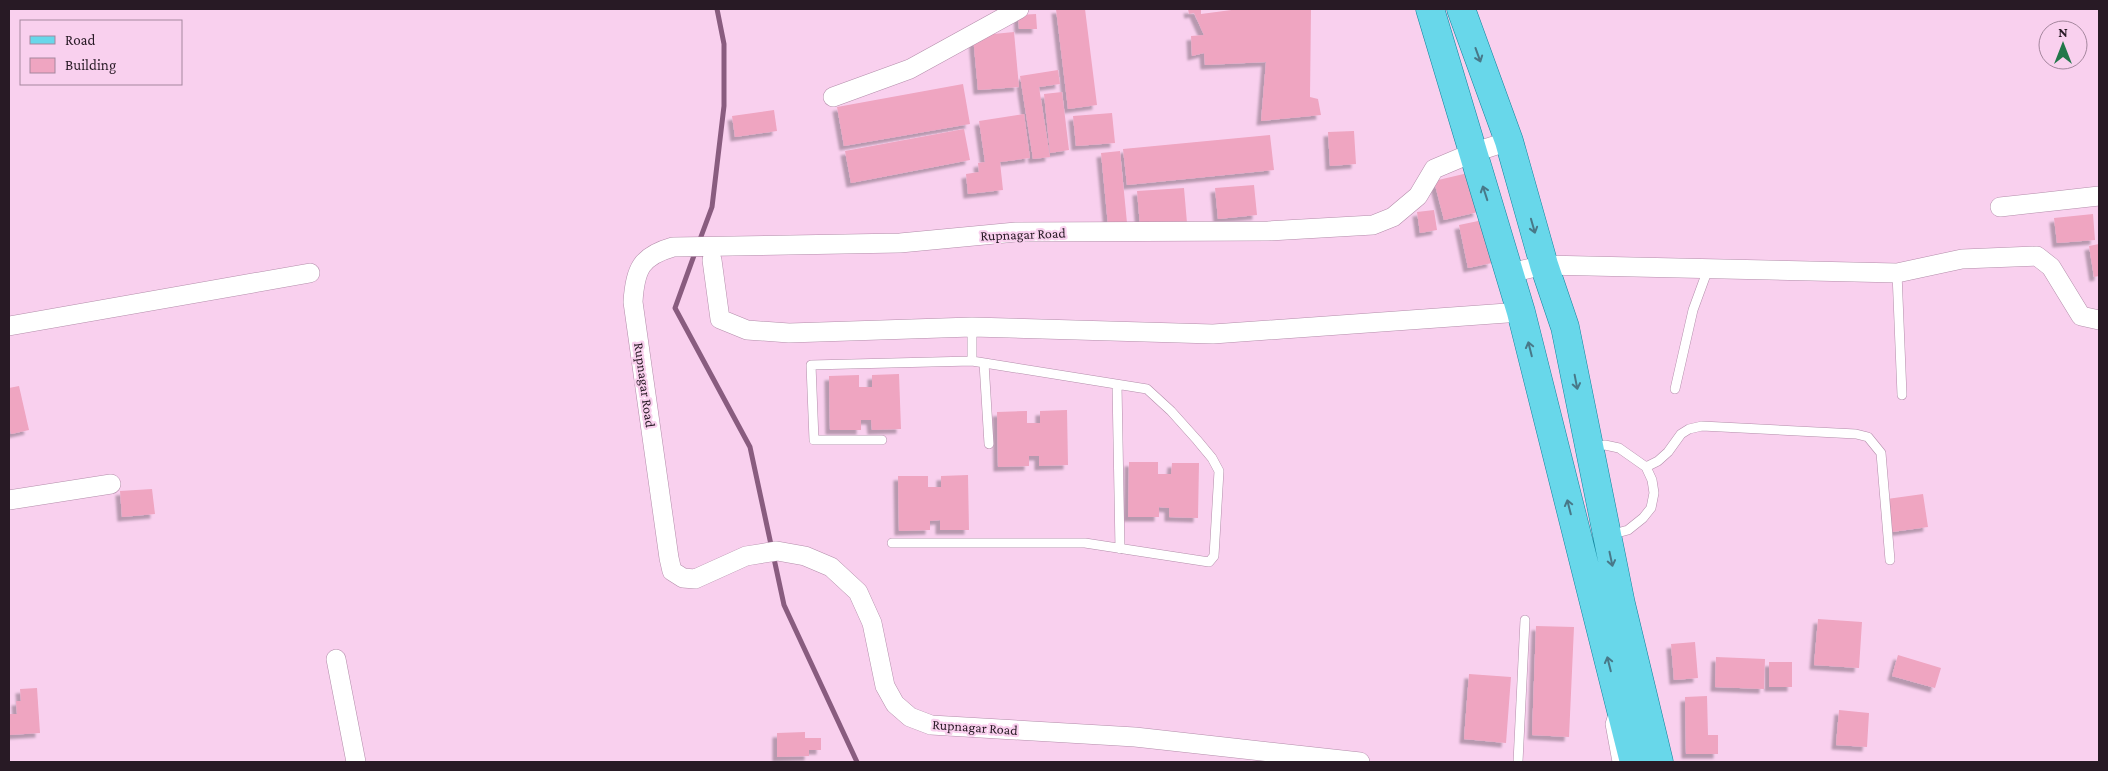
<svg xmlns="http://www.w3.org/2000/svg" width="2108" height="771" font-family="'Crimson Pro',serif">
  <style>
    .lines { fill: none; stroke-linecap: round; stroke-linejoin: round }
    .stream { stroke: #895c7f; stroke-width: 5 }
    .building { fill: #efa5c1; filter: url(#shadow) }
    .service-casing { stroke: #b38daa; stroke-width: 10 }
    .minor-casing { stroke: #b38daa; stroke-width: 20 }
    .primary-casing { stroke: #11839c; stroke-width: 29 }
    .service { stroke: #fff; stroke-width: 9 }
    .minor { stroke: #fff; stroke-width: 19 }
    .primary { stroke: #68d7ea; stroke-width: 28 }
    .oneway { stroke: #487888 }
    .labels { text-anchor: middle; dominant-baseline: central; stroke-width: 4.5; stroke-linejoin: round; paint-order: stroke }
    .street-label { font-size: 14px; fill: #281a25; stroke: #f9d0ee }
  </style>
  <defs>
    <filter id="shadow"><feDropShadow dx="-4.5" dy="4.5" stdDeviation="1" flood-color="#0004"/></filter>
  </defs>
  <rect width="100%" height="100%" fill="#f9d0ee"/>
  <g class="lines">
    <!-- stream -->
    <path class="stream" d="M699 242 712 207 724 106V44L717 9
      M696 250 675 308 750 447 784 605 857 762"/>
  </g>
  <!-- building -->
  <path class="building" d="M1056 9H1085L1097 105 1068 109Z
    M1188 9H1201V14L1239 9H1311L1310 97 1318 99 1321 115 1261 121 1266 62 1205 65 1204 53 1192 56 1191 36 1204 35 1194 13 1189 14Z
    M1036 14 1037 29H1019L1018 15Z
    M1014 32 1019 87 978 90 973 36Z
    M1058 70 1060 84 1039 87 1050 157 1033 159 1020 76Z
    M963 84 970 124 844 146 837 107Z
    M1062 92 1069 150 1050 153 1044 94Z
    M774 110 777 131 735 137 732 116Z
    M1112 113 1115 143 1076 146 1073 116Z
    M1024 114 1030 158 1000 162 1003 190 968 194 966 174 979 172 978 163 985 162 979 121Z
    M964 129 970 160 851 183 845 151Z
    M1354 131 1356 164 1330 166 1328 132Z
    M1270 135 1274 170 1127 185 1123 149Z
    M1120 151 1127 223 1108 225 1101 153Z
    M1468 173 1478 212 1444 220 1434 181Z
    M1254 185 1257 215 1218 219 1215 188Z
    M1184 188 1187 223 1140 226 1137 191Z
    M1434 210 1437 230 1420 233 1417 212Z
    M2093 214 2095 240 2057 243 2054 218Z
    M1483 220 1492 263 1468 268 1459 225Z
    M2099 244V276L2094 277 2089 246Z
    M899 374 901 429 872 430 871 420H861V430H830L829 376 859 375V387H872V375Z
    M19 386 29 430 11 434 9 426V388Z
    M1067 410 1068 465 1039 466V456H1029V466L998 467 997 412 1027 411V423H1040V411Z
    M1129 462H1158V474H1171L1172 463H1199L1198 518 1169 517V508L1159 507V517H1128Z
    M968 475 969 530H940V520L930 521V530L899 531 898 476H928V487H941V476Z
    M152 489 155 514 122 517 120 491Z
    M1923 494 1928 527 1892 532 1887 499Z
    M1818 619 1862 622 1859 668 1814 665Z
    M1536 626 1574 627 1569 737 1532 735Z
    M1695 642 1698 678 1674 680 1671 644Z
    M1898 655 1941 668 1935 688 1892 676Z
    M1716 657 1765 659 1764 689 1715 687Z
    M1769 662H1792V687H1769Z
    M1469 674 1511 677 1506 743 1464 739Z
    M37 688 40 733 9 735V714H17L16 701H21L20 689Z
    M1707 696 1708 735H1718V754H1686L1685 697Z
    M1839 710 1869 713 1867 747 1836 745Z
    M805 732V738H821V750H809V756L777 757V733Z"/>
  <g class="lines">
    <!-- service casing -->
    <g class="service-casing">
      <path id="service" d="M1897 273 1902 395
        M972 361V327
        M984 363 989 444
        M1117 385 1120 549
        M1675 389 1693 310 1708 269
        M882 440H814L811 365 972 361 1147 389 1171 411 1197 440 1212 458 1219 471 1214 556 1209 562 1085 543H892
        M1592 447 1605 445 1619 448 1646 467 1652 480 1654 493 1651 508 1643 518 1628 530 1617 533
        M1646 467 1658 461 1668 452 1681 434 1689 429 1702 426 1856 434 1868 437 1881 453 1890 560
        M1613 714 1610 724 1617 762
        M1518 762 1525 620"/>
    </g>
    <!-- minor casing -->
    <g class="minor-casing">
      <path id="minor" d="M833 97 910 69 1019 9
        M2000 207 2099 196
        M712 260 720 319 747 330 789 333 972 327 1213 334 1521 312
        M1510 273 1544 265 1897 273 1962 259 2037 256 2051 267 2081 316 2099 320
        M9 326 310 273
        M9 500 111 484
        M336 659 356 762
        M1360 762 1135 737 931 725 910 717 895 704 885 686 872 623 858 592 831 567 805 556 777 551 746 556 695 579 683 578 672 571 669 558 633 302C635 269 641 256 673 247L900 243 1016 232 1268 231 1373 225 1393 217 1418 196 1434 169 1472 153 1509 141"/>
    </g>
    <!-- primary casing -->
    <g class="primary-casing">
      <path id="primary" d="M1430 9 1521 312 1634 762
        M1461 9 1509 141 1544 265 1565 327 1621 604 1659 762"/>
    </g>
    <!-- service -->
    <use href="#service" class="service"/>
    <!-- minor -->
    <use href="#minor" class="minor"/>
    <!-- primary -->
    <use href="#primary" class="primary"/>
  </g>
  <!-- one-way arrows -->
  <defs><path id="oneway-shaft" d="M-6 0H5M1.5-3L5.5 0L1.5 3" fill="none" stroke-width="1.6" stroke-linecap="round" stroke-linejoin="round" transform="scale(1.25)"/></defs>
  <g class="oneway">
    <use href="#oneway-shaft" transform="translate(1478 55) rotate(70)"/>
    <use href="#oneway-shaft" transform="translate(1485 193) rotate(-108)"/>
    <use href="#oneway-shaft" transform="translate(1533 226) rotate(74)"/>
    <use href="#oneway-shaft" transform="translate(1530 349) rotate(-104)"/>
    <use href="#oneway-shaft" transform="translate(1576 382) rotate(79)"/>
    <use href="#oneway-shaft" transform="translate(1569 507) rotate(-104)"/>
    <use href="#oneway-shaft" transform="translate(1611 559) rotate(78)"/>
    <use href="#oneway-shaft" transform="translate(1609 664) rotate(-104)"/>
  </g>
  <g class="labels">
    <!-- street labels -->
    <g class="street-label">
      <text transform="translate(1023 234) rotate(-2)">Rupnagar Road</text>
      <text transform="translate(645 385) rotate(82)">Rupnagar Road</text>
      <text transform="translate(975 727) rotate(4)">Rupnagar Road</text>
    </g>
  </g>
  <!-- border -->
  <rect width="2108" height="771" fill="none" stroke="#281a25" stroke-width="20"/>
  <!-- legend -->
  <rect x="20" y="20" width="162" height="65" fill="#f9d0ee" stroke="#a5879e"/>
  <rect x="30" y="36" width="25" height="8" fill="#68d7ea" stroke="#a5879e"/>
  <text x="65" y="45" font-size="15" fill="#281a25">Road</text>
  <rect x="30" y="58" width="25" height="15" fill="#efa5c1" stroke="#a5879e"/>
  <text x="65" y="70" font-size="15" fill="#281a25">Building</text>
  <!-- north arrow -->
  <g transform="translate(2063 45)"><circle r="24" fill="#f9d0ee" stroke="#a5879e"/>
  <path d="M0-4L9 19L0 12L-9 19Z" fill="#227749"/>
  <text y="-8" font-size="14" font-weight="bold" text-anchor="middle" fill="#281a25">N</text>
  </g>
</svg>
